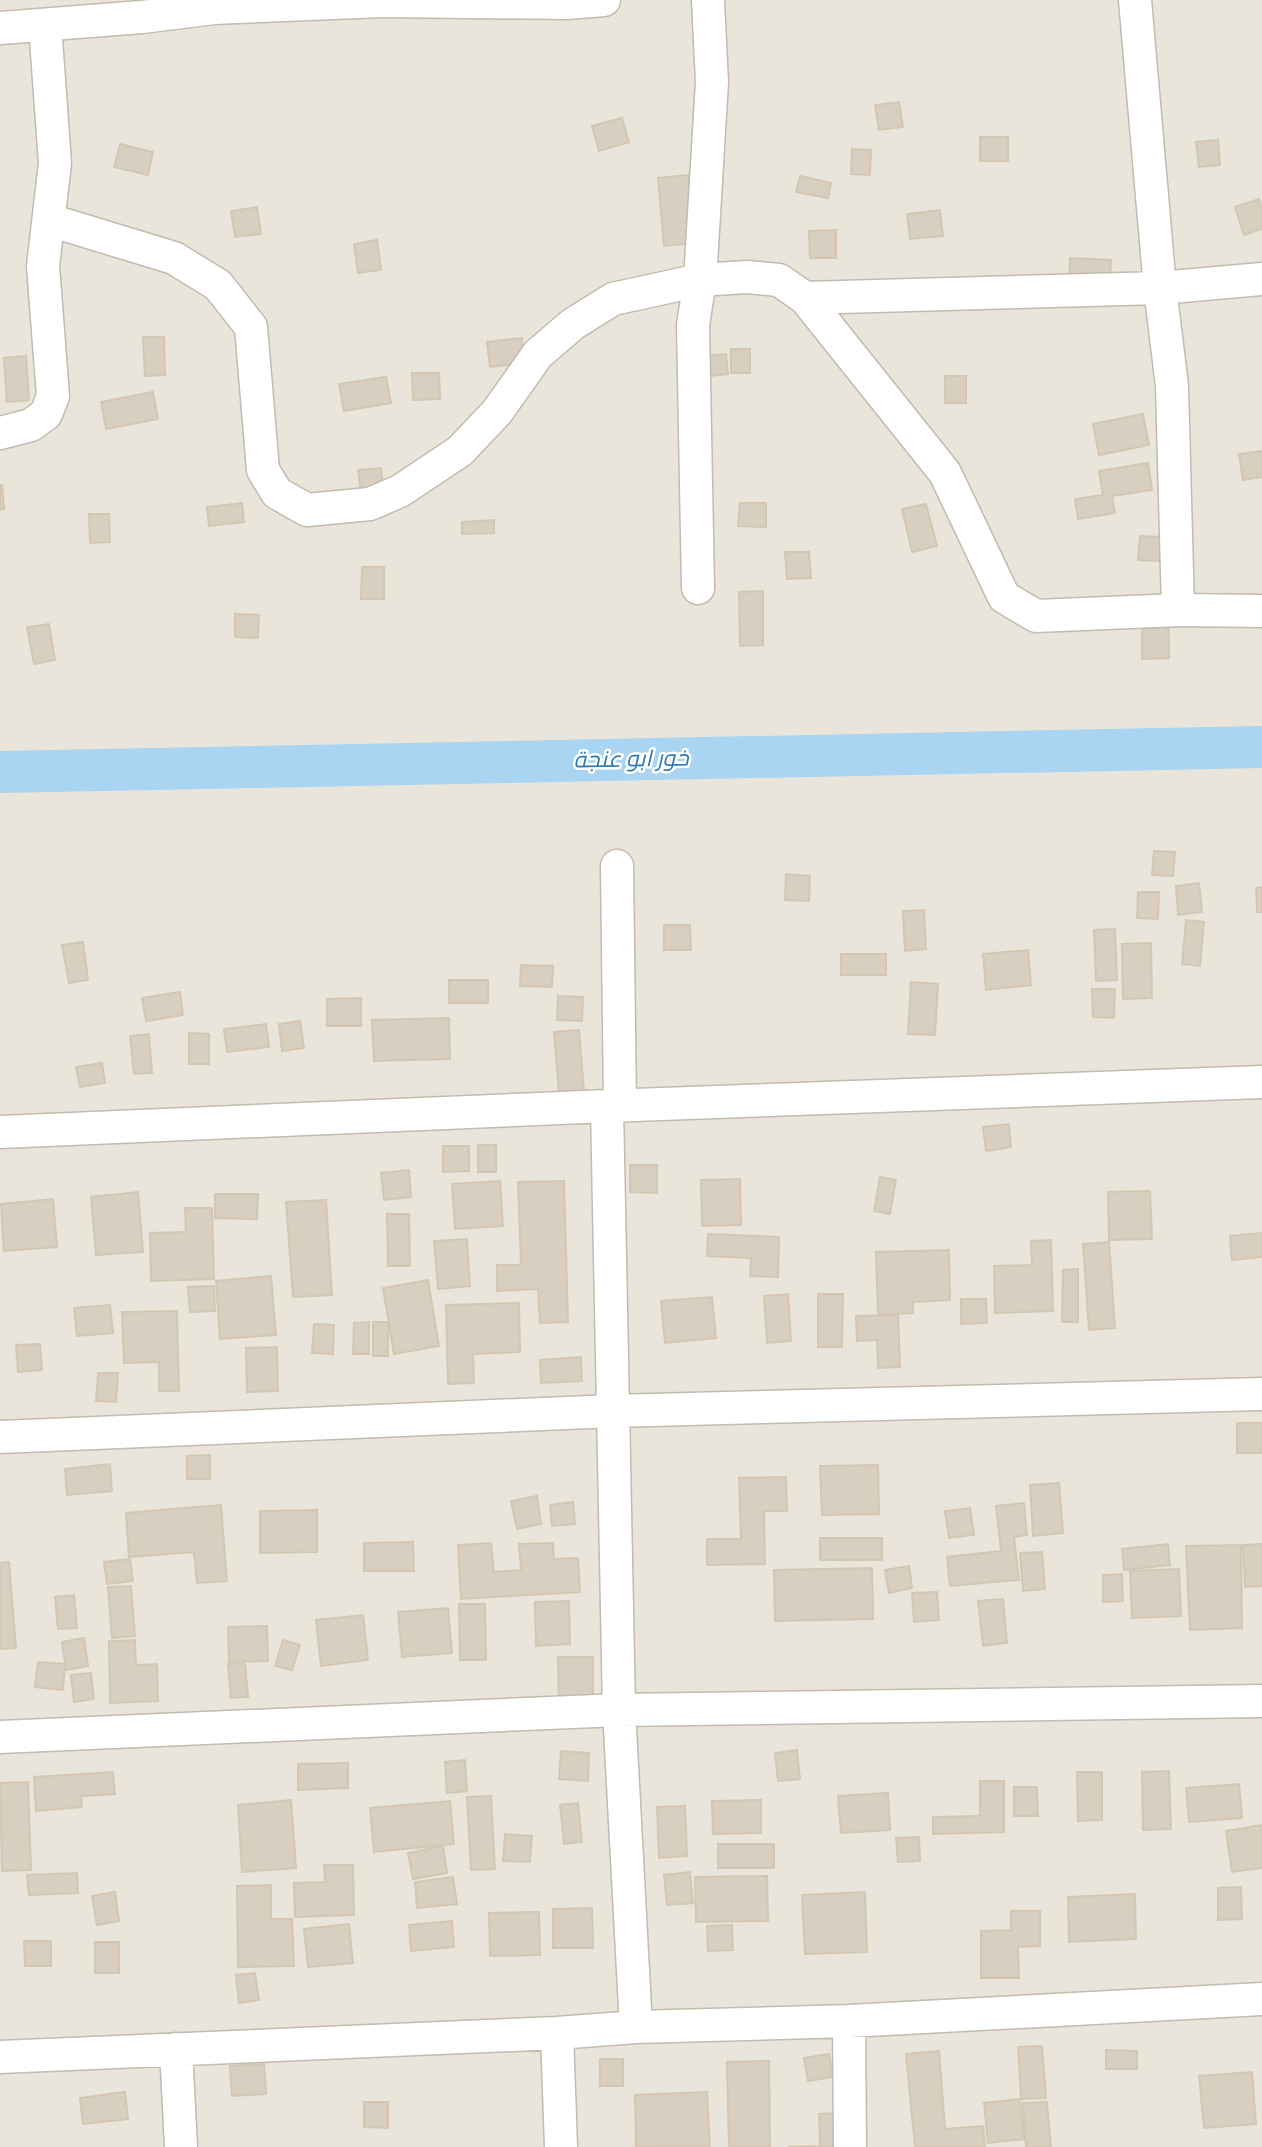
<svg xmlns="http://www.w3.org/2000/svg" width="1262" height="2147" font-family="Karla,Cairo,sans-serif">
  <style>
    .residential { fill: #eae5da }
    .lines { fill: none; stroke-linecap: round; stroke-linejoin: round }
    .canal { stroke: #a9d4f2; stroke-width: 42 }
    .building { fill: #d8cfc1; stroke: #d3c7b4; stroke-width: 2 }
    .minor-casing { stroke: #c2bbae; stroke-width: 35 }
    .minor { stroke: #fff; stroke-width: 32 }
    .labels { text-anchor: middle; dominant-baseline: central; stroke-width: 5; stroke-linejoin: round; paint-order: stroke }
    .water-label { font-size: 23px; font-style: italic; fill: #2e7ab2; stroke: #fff }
  </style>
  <rect width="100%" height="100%" fill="#f6f3ec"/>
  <!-- residential -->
  <path class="residential" d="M0 0H1262V2147H0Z"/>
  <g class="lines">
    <!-- canal -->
    <path class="canal" d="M0 772 1262 747"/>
  </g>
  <!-- building -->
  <path class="building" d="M899 102 903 127 879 130 875 105Z
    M622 118 629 142 599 151 592 126Z
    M980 137H1008V161H980Z
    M1218 140 1220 165 1199 167 1196 142Z
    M120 144 153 152 148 175 114 167Z
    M852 149 871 150 870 175 851 174Z
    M688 175 694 243 664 246 658 178Z
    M800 176 831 183 828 198 796 192Z
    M1259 199 1262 209V229L1244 235 1235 207Z
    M257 207 261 234 235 237 231 211Z
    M940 210 943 236 910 239 907 214Z
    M836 230V258H810L809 231Z
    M377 240 381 270 358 273 354 244Z
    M1070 258 1111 260 1110 281 1069 279Z
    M143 337H164L165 375 145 376Z
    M522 338 525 363 490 367 487 342Z
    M731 349H750V373H731Z
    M726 354 728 374 701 377 699 356Z
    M26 356 29 400 7 402 4 358Z
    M412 373H439L440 399 413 400Z
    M945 376H966V403H945Z
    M386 377 391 403 344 411 339 384Z
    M153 392 158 419 106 429 101 402Z
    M1143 414 1149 445 1099 455 1093 424Z
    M1262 451V477L1243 480 1239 454Z
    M1148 463 1152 490 1112 496 1115 513 1078 519 1075 499 1103 495 1099 471Z
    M381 468 384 505 363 507 358 470Z
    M0 485H2L4 509 0 510Z
    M242 503 244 522 209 526 207 507Z
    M740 503H766V527L738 526Z
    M926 504 937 546 912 552 902 509Z
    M89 514H109L110 542 90 543Z
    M494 520V533L462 534V522Z
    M1140 536 1161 537 1159 561 1138 560Z
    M785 552H809L811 578 787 579Z
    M362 567H384V599H361Z
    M763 591V645L740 646 739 592Z
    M1142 601H1168L1169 658 1142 659Z
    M235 614 259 615 258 638 235 637Z
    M49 624 55 660 34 664 27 627Z
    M1154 851 1175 852 1173 876 1152 875Z
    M786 874 810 876 809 901 785 900Z
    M1199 883 1202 912 1178 915 1176 886Z
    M1262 887V912H1257L1256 888Z
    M1138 892H1159L1158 919 1137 918Z
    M924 910 926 949 905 951 903 911Z
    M1186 920 1204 922 1200 966 1182 964Z
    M664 925H690L691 950H664Z
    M1115 929 1117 980 1096 981 1094 930Z
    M83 942 88 980 69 983 62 945Z
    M1151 943 1152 998 1123 999 1122 944Z
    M1028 950 1031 985 986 990 983 954Z
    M841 954H886V975H841Z
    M521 965 553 966 552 987 520 986Z
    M449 980H488V1003H449Z
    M911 982 938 984 935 1035 908 1034Z
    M1092 989H1115L1114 1018 1093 1017Z
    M180 992 183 1015 146 1021 142 998Z
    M558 996 583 997 582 1021 557 1020Z
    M361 998V1026H327V999Z
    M449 1018 450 1059 374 1061 372 1020Z
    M300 1021 304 1048 282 1051 279 1024Z
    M266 1024 269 1047 227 1052 224 1029Z
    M579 1030 584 1091 559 1093 554 1032Z
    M189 1033 209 1034V1064H189Z
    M149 1034 152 1073 134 1074 130 1036Z
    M102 1063 105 1083 80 1087 76 1067Z
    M1009 1124 1011 1147 986 1151 983 1127Z
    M478 1145H496V1172H478Z
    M443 1146H469V1171L443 1172Z
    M630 1165H657V1193L630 1192Z
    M409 1170 411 1197 384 1200 381 1173Z
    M880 1177 896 1180 890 1214 874 1211Z
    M740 1179 741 1225 702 1226 701 1180Z
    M500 1181 503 1226 455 1229 452 1184Z
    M564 1181 568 1322 540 1323 538 1289 497 1291V1265H521L518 1182Z
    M1150 1191 1152 1239 1109 1240 1108 1192Z
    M138 1192 143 1252 96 1255 91 1197Z
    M215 1194H258L257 1219 215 1218Z
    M53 1199 57 1247 4 1251 1 1204Z
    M326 1200 332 1295 293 1297 286 1202Z
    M185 1208H212L214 1279 151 1281 150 1233 186 1232Z
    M387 1214H409L410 1266H388Z
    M1262 1233V1257L1232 1260 1230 1236Z
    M708 1234 779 1237 778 1277 750 1276 751 1258 707 1256Z
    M467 1239 470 1286 438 1289 434 1241Z
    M1051 1240 1053 1311 995 1313 994 1266 1032 1265 1031 1241Z
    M1109 1242 1115 1328 1089 1330 1083 1244Z
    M949 1250 950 1300 913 1302V1313L878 1315 876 1252Z
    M1078 1269V1322H1062L1063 1270Z
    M271 1276 276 1335 220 1339 216 1281Z
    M428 1280 439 1346 394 1354 383 1288Z
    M214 1286 215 1311 190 1312 188 1287Z
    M788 1294 791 1341 767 1343 764 1296Z
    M818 1294H843L842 1347H818Z
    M712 1297 716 1338 665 1343 661 1301Z
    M961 1299H986L987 1323 961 1324Z
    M519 1303 520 1352 473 1354 474 1383 448 1384 446 1305Z
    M110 1305 113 1333 77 1336 74 1308Z
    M177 1311 179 1391H159V1362L124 1363 122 1312Z
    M898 1315 900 1367 878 1368 877 1340 857 1341 856 1316Z
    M369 1322V1354H353L354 1323Z
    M373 1322H388V1356H373Z
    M314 1324 334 1325 333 1354 312 1353Z
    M40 1344 42 1370 18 1372 16 1345Z
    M277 1347 278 1391 247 1392 246 1348Z
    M581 1357 582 1381 541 1383 540 1360Z
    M98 1373H118L116 1402 96 1401Z
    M1237 1423H1262V1453H1237Z
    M210 1455V1479H187V1456Z
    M110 1464 112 1491 67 1495 65 1469Z
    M878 1465 879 1514 822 1515 820 1466Z
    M786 1477 787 1511H764L765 1564 707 1565V1539H741L739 1478Z
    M1059 1483 1063 1533 1033 1536 1030 1485Z
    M537 1496 541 1524 517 1529 511 1501Z
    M573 1502 575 1524 552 1526 550 1505Z
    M1024 1503 1027 1535 1014 1537 1019 1580 950 1586 947 1557 1001 1551 996 1506Z
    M221 1505 227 1581 197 1583 194 1552 129 1557 126 1513Z
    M970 1508 974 1535 949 1538 945 1511Z
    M317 1510V1552L260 1553V1511Z
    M820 1538H882V1560H820Z
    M413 1542 414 1571H364V1543Z
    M491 1543 494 1572 521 1570 519 1544 553 1543 554 1559 578 1558 580 1592 461 1599 458 1545Z
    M1168 1544 1170 1565 1124 1570 1122 1549Z
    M1262 1544V1586L1245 1587 1243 1545Z
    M1241 1545 1242 1628 1190 1630 1186 1546Z
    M1042 1552 1045 1589 1023 1591 1020 1553Z
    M130 1559 133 1581 107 1584 104 1562Z
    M9 1562 16 1648 0 1649V1563Z
    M909 1566 912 1588 889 1593 885 1570Z
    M872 1568 873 1619 775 1621 774 1570Z
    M1179 1569 1181 1616 1132 1618 1130 1571Z
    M1122 1574 1123 1601 1103 1602V1575Z
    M131 1586 135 1636 112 1638 108 1587Z
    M937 1592 939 1620 914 1622 912 1593Z
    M74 1595 77 1628 58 1629 55 1597Z
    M1003 1599 1007 1643 983 1646 978 1601Z
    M569 1601 570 1644 536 1646 535 1602Z
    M459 1604H485L486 1660H460Z
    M448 1608 452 1653 402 1657 398 1612Z
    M363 1615 368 1660 321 1666 316 1620Z
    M267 1626 268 1661 229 1662 228 1627Z
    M84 1638 88 1666 66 1670 62 1642Z
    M135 1640 136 1665 157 1664 158 1701 110 1703 109 1641Z
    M283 1640 300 1645 292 1670 275 1666Z
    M558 1657H593V1708H559Z
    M38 1662 65 1664 63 1690 35 1687Z
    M245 1663 248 1697 231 1698 228 1664Z
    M91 1673 94 1699 74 1702 71 1675Z
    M797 1750 800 1779 778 1781 775 1753Z
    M561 1751 589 1753 588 1781 559 1779Z
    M465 1760 467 1791 447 1793 445 1762Z
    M348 1763V1788L298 1790V1764Z
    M1169 1771 1171 1829 1143 1830 1142 1772Z
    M113 1772 115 1794 81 1796 82 1807 36 1811 34 1777Z
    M1077 1772H1102V1820L1078 1821Z
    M980 1781H1004V1832L933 1834V1817L980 1816Z
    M28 1782 31 1870 2 1871 0 1783Z
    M1239 1784 1242 1818 1189 1822 1186 1788Z
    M1014 1787H1037L1038 1816H1014Z
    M888 1793 890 1830 841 1833 838 1796Z
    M491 1796 495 1869 471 1870 467 1797Z
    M291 1800 296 1868 242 1872 238 1805Z
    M761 1800V1833L713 1834 712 1801Z
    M450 1801 454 1844 374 1852 370 1808Z
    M578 1803 582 1842 564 1844 560 1805Z
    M685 1806 687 1856 659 1858 657 1807Z
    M1262 1825V1868L1232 1872 1226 1831Z
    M505 1834 532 1836 530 1862 503 1861Z
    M919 1837 920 1861 898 1862 896 1838Z
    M718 1844H774V1868H718Z
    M443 1846 447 1873 413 1879 408 1853Z
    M324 1865H353L354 1915 295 1917 294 1883 325 1882Z
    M690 1872 693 1903 667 1905 664 1875Z
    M77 1873 78 1893 29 1895 27 1875Z
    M767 1876 768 1921 696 1922 695 1877Z
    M453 1877 457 1904 417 1908 415 1882Z
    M271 1885V1919H292L294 1966 238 1967 237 1886Z
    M1241 1887 1242 1919 1218 1920V1888Z
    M115 1892 119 1921 97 1925 92 1896Z
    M865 1892 867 1952 805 1954 802 1895Z
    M1135 1894 1136 1939 1069 1942 1068 1897Z
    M592 1908 593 1948H553V1909Z
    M1011 1911H1040V1946L1018 1947 1019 1978H981V1931L1011 1930Z
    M539 1912 540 1955 490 1956 489 1913Z
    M452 1921 454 1947 411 1951 409 1925Z
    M349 1924 353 1963 308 1967 304 1929Z
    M732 1925 733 1950 708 1951 707 1926Z
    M24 1941H51V1966H25Z
    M95 1942H119V1973H95Z
    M255 1973 259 2000 239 2003 236 1975Z
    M1042 2046 1046 2098 1021 2099 1018 2047Z
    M1106 2050 1137 2051V2069H1106Z
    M939 2051 945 2129 983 2126 985 2147H915L906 2054Z
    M829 2054 833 2077 808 2081 804 2058Z
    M600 2059H623V2086H600Z
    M769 2061 770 2147H729L727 2062Z
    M264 2064 266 2094 232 2096 230 2066Z
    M1252 2072 1256 2124 1204 2128 1199 2076Z
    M125 2092 128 2119 83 2124 80 2098Z
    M707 2092 710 2146 636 2147 635 2095Z
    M1020 2099 1024 2139 988 2143 984 2103Z
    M364 2102H388V2128L364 2127Z
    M1047 2102 1051 2147H1026L1023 2103Z
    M834 2113 835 2147H788L820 2146 819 2114Z"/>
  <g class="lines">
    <!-- minor casing -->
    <g class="minor-casing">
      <path id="minor" d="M708 0 712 82 700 280 747 277 779 280 805 298 945 473 1004 597 1036 616 1178 610 1262 611
        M1135 0 1160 288 1172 386 1178 610
        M0 28 142 17 214 8 383 1 567 3 604 0
        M49 220 174 258 218 285 251 327 263 470 277 493 307 510 370 504 400 491 460 451 497 412 538 354 573 324 613 299 700 280 693 325 698 588
        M805 298 1160 288 1262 279
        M0 433 31 425 46 414 53 396 43 266 55 163 45 25
        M617 866 620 1106
        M0 1132 607 1106
        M0 1437 613 1411 1262 1394
        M0 1737 619 1710 1262 1701
        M849 2021 850 2147
        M636 2027 619 1710 607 1106 1262 1082
        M557 2033 561 2147
        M176 2049 181 2147
        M0 2057 557 2033 636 2027 849 2021 1262 1999"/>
    </g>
    <!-- minor -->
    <use href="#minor" class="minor"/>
  </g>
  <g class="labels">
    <!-- water labels -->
    <g class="water-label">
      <text transform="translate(631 759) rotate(-1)">خور ابو عنجة</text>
    </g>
  </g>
</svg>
